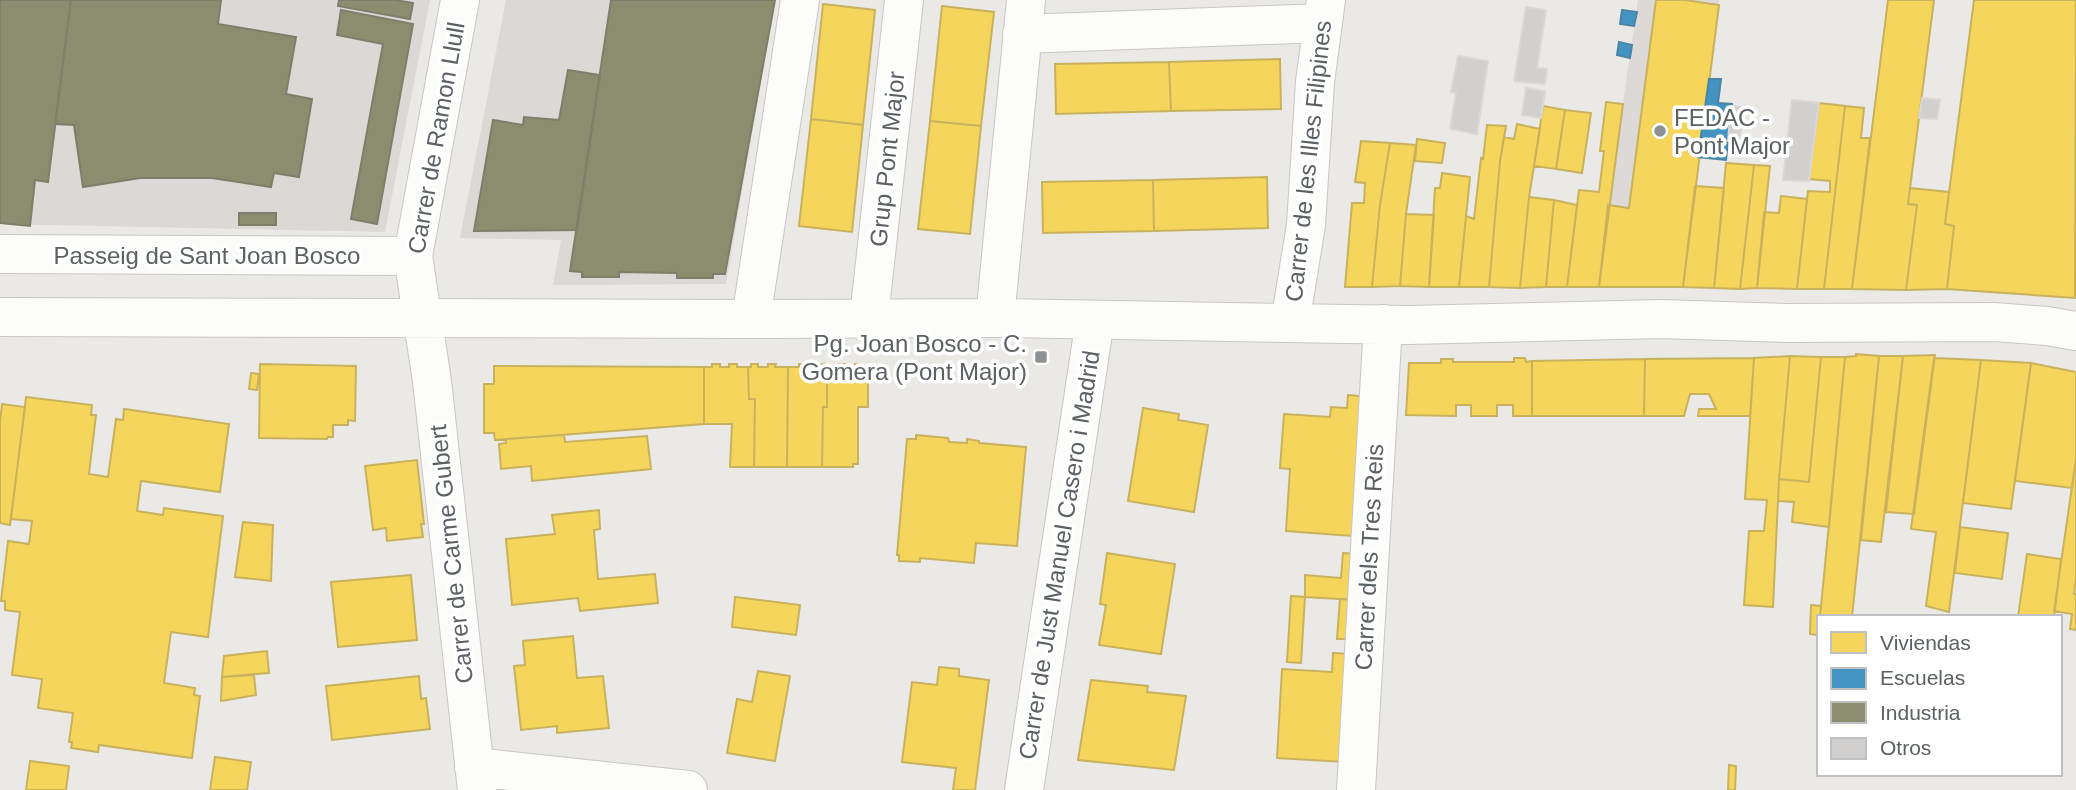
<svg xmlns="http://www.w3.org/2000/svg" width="2076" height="790" font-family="Helvetica,sans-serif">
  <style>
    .industrial { fill: #dbd8d6 }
    .education { fill: #ddd9d6 }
    .homes { fill: #f6d55c; stroke: #c8b25e; stroke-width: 2 }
    .schools { fill: #4393c3; stroke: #4a84a6; stroke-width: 2 }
    .industry { fill: #8c8c6e; stroke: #7e7f6b; stroke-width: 2 }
    .building { fill: #d2d0cf; stroke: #dad8d6; stroke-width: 2 }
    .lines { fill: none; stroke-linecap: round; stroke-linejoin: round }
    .minor-casing { stroke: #c7c7c6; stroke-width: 40 }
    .minor { stroke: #fcfcfb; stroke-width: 38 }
    .poi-dot { fill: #8e9191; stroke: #fff; stroke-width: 2.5 }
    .labels { text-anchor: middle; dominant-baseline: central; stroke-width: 7; stroke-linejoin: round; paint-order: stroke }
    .poi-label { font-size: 24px; fill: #5c6163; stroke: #fff; text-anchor: start }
    .street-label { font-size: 24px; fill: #5c6163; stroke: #fff }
  </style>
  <rect width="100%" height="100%" fill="#ebe9e6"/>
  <!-- industrial -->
  <path class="industrial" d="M0 0H430L385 232 0 224Z
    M506 0H775L726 284 553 285 561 240 460 238Z"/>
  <!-- education -->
  <path class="education" d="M1638 0H1719L1683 287H1599L1608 205Z"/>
  <!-- homes -->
  <path class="homes" d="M1656 0H1685L1719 5 1683 287H1599L1608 205 1629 208Z
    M1888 0H1934L1908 204 1917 205 1906 290 1852 289Z
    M1974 0H2076L2075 298 1947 289 1954 226 1945 224Z
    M823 4 875 10 863 125 811 119Z
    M942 6 994 12 981 126 930 121Z
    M1280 59 1281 109 1171 111 1169 62Z
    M1169 62 1171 111 1056 114 1055 64Z
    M1606 102 1623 104 1599 287H1567L1579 190 1599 192 1604 151H1600Z
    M1819 103 1845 106 1824 289H1797L1808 191 1830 192V181L1809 179Z
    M1543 106 1565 110 1556 169 1534 166Z
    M1845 106 1864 108 1861 138H1870L1852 289H1824Z
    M1565 110 1591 113 1582 173 1556 169Z
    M811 119 863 125 852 232 799 226Z
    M930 121 981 126 970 234 918 229Z
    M1517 124 1540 129 1529 197 1520 288 1489 287 1500 161 1504 137 1514 139Z
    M1487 125 1506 126 1500 161 1489 287H1459L1466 216 1474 219 1481 158 1483 159Z
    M1417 139 1445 143 1442 163 1415 161Z
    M1361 141 1390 143 1380 205 1372 287H1345L1352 203H1364L1365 183 1355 182Z
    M1390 143 1416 145 1406 214 1400 286 1372 287 1380 205Z
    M1726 163 1754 165 1740 289 1714 288Z
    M1754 165 1770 166 1757 288 1740 289Z
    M1442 173 1470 177 1459 287H1429L1435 188H1440Z
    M1267 177 1268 228 1154 231 1153 180Z
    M1153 180 1154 231 1043 233 1042 182Z
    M1695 186 1724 188 1714 288 1683 287Z
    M1910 188 1949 192 1945 224 1954 226 1947 289 1906 290 1917 205 1908 204Z
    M1781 196 1807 199 1797 289 1757 288 1764 212 1779 213Z
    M1529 197 1554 200 1546 287 1520 288Z
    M1554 200 1577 205 1567 287H1546Z
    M1406 214 1434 215 1429 287 1400 286Z
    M1856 354 1879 356 1852 617H1820L1845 357 1856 356Z
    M1935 355 1914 514 1886 512 1903 356Z
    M1790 356 1779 479 1773 607 1744 605 1749 531H1764L1767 500 1745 499 1754 358Z
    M1790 356 1821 357 1809 482 1779 479Z
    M1879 356H1903L1881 542 1861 540Z
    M1821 357H1845L1829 527 1792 522 1794 502 1778 501 1779 479 1809 482Z
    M1514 358H1525L1526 362 1532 361V416H1513V405H1497V416H1471V405H1456V416L1406 415 1409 363H1441V359H1453V362H1514Z
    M1754 358 1750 416H1698L1699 409H1716L1709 394H1690L1684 416H1644L1645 359Z
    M1934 358 1981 360 1949 612 1926 606 1936 532 1911 529Z
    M1645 359 1644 416H1532V361Z
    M1981 360 2031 363 2011 509 1963 503Z
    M2031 363 2076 372V459L2072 488 2015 481Z
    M260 364 356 366 355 421 348 420V425H333V437H328L327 439 259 438Z
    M712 364H720V367H729V364H737V367H748L749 399H755L754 467H730L732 424H704V367H712Z
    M751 364H758V367H768V364H776L775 367H788L787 467H754L755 399H749L748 367H751Z
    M799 364H807V367L824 364V367H827V407H823L822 467H787L788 367H799Z
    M838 364H845V367H855V364L868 367V407H858V464H853V467H822L823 407H827V367H837Z
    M494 366 704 367V424L495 440 494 433H484V384H494Z
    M251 373 259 374 257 390 249 389Z
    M1348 395 1368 397 1352 536 1286 531 1290 469 1280 468 1284 414 1330 417 1331 407 1347 408Z
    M26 397 92 405 91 415H96L89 474 108 477 116 419 123 420 124 409 229 424 220 492 141 481 137 511 163 515 164 508 223 516 208 637 171 632 164 683 195 688 194 695 200 696 192 758 99 745 98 752 71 748 72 742H69L73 713 38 708 42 679 12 675 20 612 5 610V601H1L8 541 29 544 32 521 11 519Z
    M2 404 25 407 10 525 0 523V422Z
    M1143 408 1179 414 1178 420 1208 425 1194 512 1128 501Z
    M564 435 565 442 647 436 651 469 532 481 531 466 501 469 499 444 506 443V439Z
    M916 435 948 438 949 442 967 443V439L979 441V443L1026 447 1017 546 976 543 974 563 920 558V562L899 561V555H897L907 439H916Z
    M2076 459V578L2074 594H2076V630L2070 629 2072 614 2054 611Z
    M417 460 424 524H421L423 537 387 541 386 528 373 530 365 466Z
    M599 510 600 529 594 530 598 579 655 574 658 603 580 611 578 598 512 605 506 539 555 534 552 515Z
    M243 522 273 525 271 581 235 577Z
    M1960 527 2008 533 2002 579 1955 573Z
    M1107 553 1175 564 1161 654 1099 645 1106 605 1100 604Z
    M1343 553 1358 554 1355 600 1305 597V575L1341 578Z
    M2027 554 2061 559 2054 617H2018Z
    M411 575 417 640 338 647 331 582Z
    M1291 596 1305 597 1301 663 1287 662Z
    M735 597 800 605 796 635 732 627Z
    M1340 599 1355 600 1353 639H1337Z
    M1811 605 1821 606 1818 635 1810 634Z
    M573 636 577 678 603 676 609 728 557 733V726L521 730 514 666 525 665 523 641Z
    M267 651 269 673 222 677 224 656Z
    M1333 653 1351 654 1345 762 1277 758 1282 669 1332 672Z
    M939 667 959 669V676L989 680 975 790H953L956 768 902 762 912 682 937 685Z
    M758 671 790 676 775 761 727 753 737 699 752 702Z
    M254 675 256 695 221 701 222 677Z
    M419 676 421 699 426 698 430 729 332 740 326 686Z
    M1091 680 1148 686 1147 692 1186 696 1174 770 1078 760Z
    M215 757 251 762 247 790H210Z
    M30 761 69 766 66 790H26Z
    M1729 765 1736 766 1735 790H1728Z"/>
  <!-- schools -->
  <path class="schools" d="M1622 10 1637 12 1634 26 1620 24Z
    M1619 42 1632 45 1630 58 1617 55Z
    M1709 79H1721L1718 103 1732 104 1726 160 1698 157Z"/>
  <!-- industry -->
  <path class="industry" d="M0 0H71L48 182 35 180 30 226 0 223Z
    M71 0H221L218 24 296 37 286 94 312 99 299 177 274 173 271 187 212 178H140L83 187 74 125 55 124Z
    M339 0H395L413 3 410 19 338 6Z
    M611 0H775L725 274H713V278H677V273L619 272V277H582V272L570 271Z
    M341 10 413 24 377 224 351 219 383 44 337 35Z
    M568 70 600 75 577 230 474 231 493 120 523 125 524 117 559 120Z
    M239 213H276V225H239Z"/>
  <!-- building -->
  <path class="building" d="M1526 7 1546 10 1537 68 1547 69 1545 84 1514 81Z
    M1458 56 1488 61 1477 134 1450 129 1456 93 1451 92Z
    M1526 88 1545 91 1541 118 1522 115Z
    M1922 98 1940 100 1937 119 1919 118Z
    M1792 100 1819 103 1809 181 1783 180Z
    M1731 106 1744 107 1739 143 1728 141Z"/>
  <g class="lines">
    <!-- minor casing -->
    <g class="minor-casing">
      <path id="minor" d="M460 0 413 256 432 381 477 790
        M1022 34 1322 23
        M0 254 413 256
        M0 317 751 319 995 318 1409 325 1661 319 1788 323 1994 322 2047 326 2076 331
        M869 317 904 0
        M995 318 1026 0
        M751 319 800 0
        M1290 323 1306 225 1315 82 1326 0
        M474 767 688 790
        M1024 790 1095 320
        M1356 790 1383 324"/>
    </g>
    <!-- minor -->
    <use href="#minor" class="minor"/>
  </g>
  <!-- markers -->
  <g class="poi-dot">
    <circle cx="1660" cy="131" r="7"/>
    <rect x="1034" y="350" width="14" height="14" rx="3.5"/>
  </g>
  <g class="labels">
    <!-- poi labels -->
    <g class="poi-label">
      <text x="1674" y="117">FEDAC -<tspan x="1674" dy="28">Pont Major</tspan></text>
      <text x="1027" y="343" text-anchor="end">Pg. Joan Bosco - C.<tspan x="1027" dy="28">Gomera (Pont Major)</tspan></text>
    </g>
    <!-- street labels -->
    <g class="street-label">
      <text transform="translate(436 138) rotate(-80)">Carrer de Ramon Llull</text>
      <text transform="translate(887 159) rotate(-84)">Grup Pont Major</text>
      <text transform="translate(1308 161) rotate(-84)">Carrer de les Illes Filipines</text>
      <text x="207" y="255">Passeig de Sant Joan Bosco</text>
      <text transform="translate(451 554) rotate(-96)">Carrer de Carme Gubert</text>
      <text transform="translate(1059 555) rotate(-81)">Carrer de Just Manuel Casero i Madrid</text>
      <text transform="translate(1369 557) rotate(-87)">Carrer dels Tres Reis</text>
    </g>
  </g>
  <!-- legend -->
  <rect x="1817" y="615" width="245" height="161" fill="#ffffff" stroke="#bec0c1" stroke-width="2"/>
  <rect x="1831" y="632" width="35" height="21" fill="#f6d55c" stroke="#bec0c1" stroke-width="2"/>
  <text x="1880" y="650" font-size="21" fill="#5c6163">Viviendas</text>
  <rect x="1831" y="668" width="35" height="21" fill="#4393c3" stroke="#bec0c1" stroke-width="2"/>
  <text x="1880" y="685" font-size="21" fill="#5c6163">Escuelas</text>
  <rect x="1831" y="702" width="35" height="21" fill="#8c8c6e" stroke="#bec0c1" stroke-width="2"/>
  <text x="1880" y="720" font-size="21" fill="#5c6163">Industria</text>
  <rect x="1831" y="738" width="35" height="21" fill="#d2d0cf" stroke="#bec0c1" stroke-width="2"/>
  <text x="1880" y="755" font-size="21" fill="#5c6163">Otros</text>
</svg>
